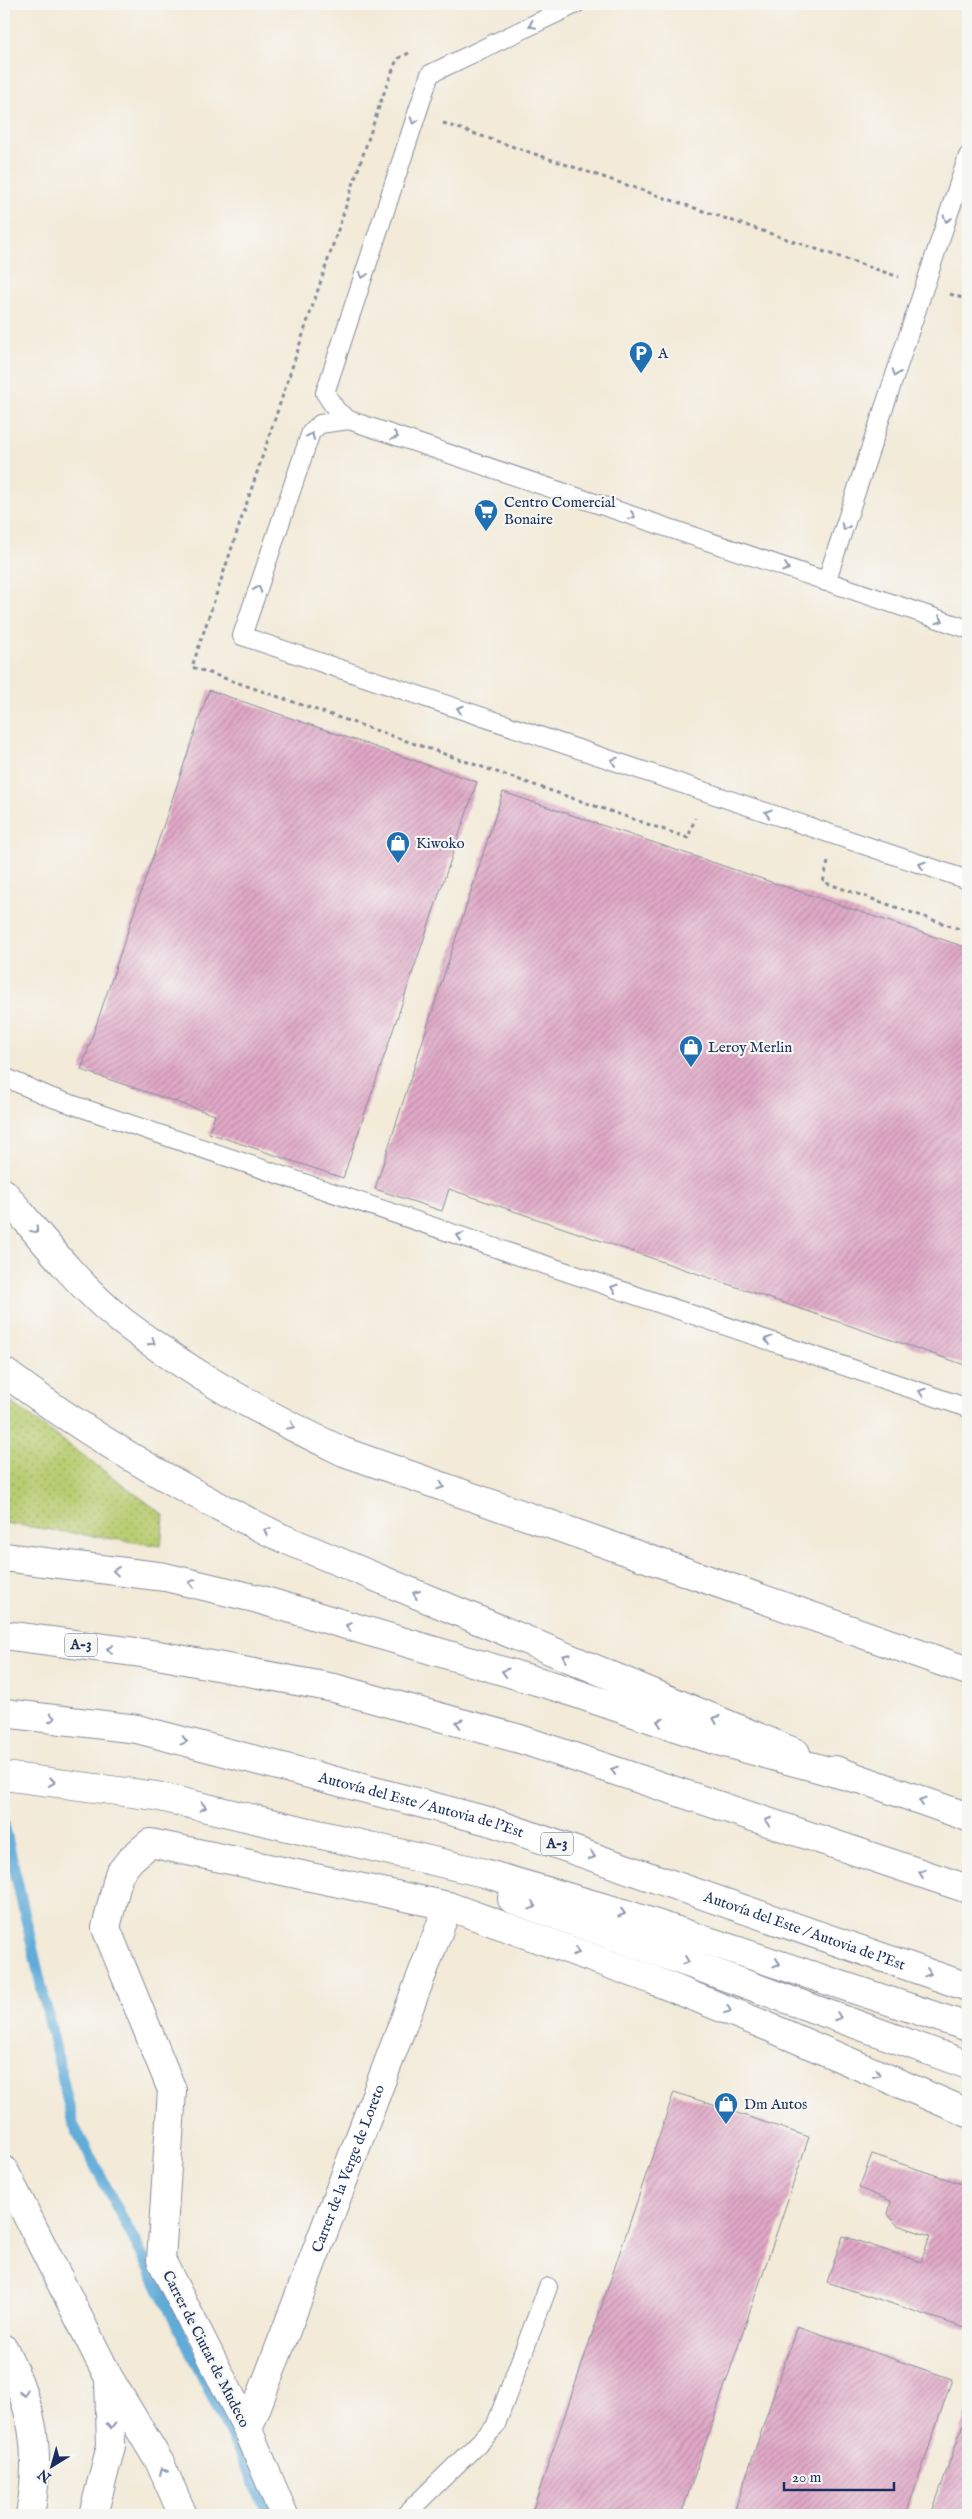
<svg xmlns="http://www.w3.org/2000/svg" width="972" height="2519" font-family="'IM FELL English',serif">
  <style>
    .grass { fill: url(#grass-dots); stroke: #6a7e67 }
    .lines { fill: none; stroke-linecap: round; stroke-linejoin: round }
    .stream { stroke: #60abd8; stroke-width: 11 }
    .building { fill: url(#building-hatch) }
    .service-casing { stroke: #878c9b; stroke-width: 20 }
    .minor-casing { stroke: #878c9b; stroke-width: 30 }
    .secondary-casing { stroke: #878c9b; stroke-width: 30 }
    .motorway-casing { stroke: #878c9b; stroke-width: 30 }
    .path { stroke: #878c9b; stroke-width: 3; stroke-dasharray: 4 4; stroke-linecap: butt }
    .service { stroke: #fff; stroke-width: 18 }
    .minor { stroke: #fff; stroke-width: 28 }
    .secondary { stroke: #fff; stroke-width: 28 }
    .motorway { stroke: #fff; stroke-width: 28 }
    .oneway { stroke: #8d97ae }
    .labels { text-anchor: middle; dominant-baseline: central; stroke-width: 4.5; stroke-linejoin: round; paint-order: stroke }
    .shield { fill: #f6f6f2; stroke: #5d6b8a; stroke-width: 1 }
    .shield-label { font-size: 14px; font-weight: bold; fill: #1b2f5e }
    .poi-label { font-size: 15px; fill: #1b2f5e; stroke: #f6f6f2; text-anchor: start }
    .street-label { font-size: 15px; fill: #1b2f5e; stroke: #f6f6f2 }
  </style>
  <defs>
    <pattern id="grass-dots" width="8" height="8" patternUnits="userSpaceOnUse" patternTransform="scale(1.25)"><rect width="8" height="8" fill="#b8cc70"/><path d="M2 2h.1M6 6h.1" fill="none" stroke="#95a65f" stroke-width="1.8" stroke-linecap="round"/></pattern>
    <pattern id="building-hatch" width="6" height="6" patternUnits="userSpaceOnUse" patternTransform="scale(1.25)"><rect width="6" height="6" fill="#e1a9c7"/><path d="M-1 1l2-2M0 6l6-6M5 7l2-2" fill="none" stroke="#b68aa5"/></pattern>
  </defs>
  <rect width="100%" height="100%" fill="#f6f6f2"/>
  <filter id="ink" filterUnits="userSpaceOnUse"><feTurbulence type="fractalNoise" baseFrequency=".02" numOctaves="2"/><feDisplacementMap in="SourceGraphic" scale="10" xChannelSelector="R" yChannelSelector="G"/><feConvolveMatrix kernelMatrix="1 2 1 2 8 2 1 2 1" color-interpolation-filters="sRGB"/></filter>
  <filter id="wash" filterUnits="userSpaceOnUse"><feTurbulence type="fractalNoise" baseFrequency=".0096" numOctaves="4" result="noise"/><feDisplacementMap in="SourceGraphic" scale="20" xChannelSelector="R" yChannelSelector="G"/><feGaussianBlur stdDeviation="1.12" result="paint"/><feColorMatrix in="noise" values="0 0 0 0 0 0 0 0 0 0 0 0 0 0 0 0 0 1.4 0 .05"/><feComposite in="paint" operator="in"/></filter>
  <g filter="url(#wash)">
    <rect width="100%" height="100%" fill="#f3ead8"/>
    <!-- grass -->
    <path class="grass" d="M4 1397 164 1515 161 1546 4 1523Z"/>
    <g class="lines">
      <!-- stream -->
      <path class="stream" d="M4 1824 73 2124 154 2278 268 2511"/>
    </g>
    <g id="blocks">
      <!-- building -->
      <path class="building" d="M209 690 477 782 343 1178 209 1133 215 1115 81 1070Z
        M503 792 968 948V1366L449 1189 442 1211 375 1189Z
        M674 2092 809 2137 681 2515H531Z
        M872 2154 968 2186V2329L827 2282 843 2236 921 2262 930 2236 897 2225 888 2214 891 2201 859 2188Z
        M797 2326 952 2379 906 2515H733Z
        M968 2410V2515H931Z"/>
    </g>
  </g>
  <g filter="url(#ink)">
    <use href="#blocks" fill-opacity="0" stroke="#878c9b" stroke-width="1"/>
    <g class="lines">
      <!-- service casing -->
      <g class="service-casing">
        <path id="service" d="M576 4 430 74 325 393 337 411 349 420 968 629
          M349 420 320 424 311 432 242 636 968 880
          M826 582 968 156
          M4 1077 50 1097 968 1408
          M405 2515 495 2427 548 2287"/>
      </g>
      <!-- minor casing -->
      <g class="minor-casing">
        <g id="minor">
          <path d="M4 1193C39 1235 79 1287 122 1321 190 1374 266 1415 344 1452L968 1671"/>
          <path d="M4 1372C91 1437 184 1491 282 1538L796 1753"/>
          <path d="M835 1770 968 1817"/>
          <path d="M4 2349C33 2409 42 2449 30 2515"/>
          <path id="s1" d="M248 2430 448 1906"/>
          <path d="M284 2515 248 2430 161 2260 172 2090 106 1928 119 1874 131 1859 150 1843 448 1906 653 1980 769 2027 968 2113"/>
        </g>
      </g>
      <!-- secondary casing -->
      <g class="secondary-casing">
        <path id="secondary" d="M4 2170 109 2378 160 2463 183 2515
          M93 2515 111 2446 109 2379"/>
      </g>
      <!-- motorway casing -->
      <g class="motorway-casing">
        <g id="motorway">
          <path d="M4 1557 165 1577 258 1599 557 1687 714 1740 858 1779"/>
          <path d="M4 1635 158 1655 334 1688 520 1739 968 1889"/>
          <path id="s2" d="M4 1713 137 1729 492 1822 968 1987"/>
          <path d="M4 1776 156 1796 484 1873 626 1914 968 2027"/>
          <path d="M512 1899 968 2065"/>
        </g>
      </g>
      <!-- path -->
      <path class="path" d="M409 53 397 59 381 101 192 667 688 838 695 818
        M443 123 899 277
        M950 294 968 300
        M828 862 823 882 968 932"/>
      <!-- service -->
      <use href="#service" class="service"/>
      <!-- minor -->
      <use href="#minor" class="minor"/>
      <!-- secondary -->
      <use href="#secondary" class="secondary"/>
      <!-- motorway -->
      <use href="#motorway" class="motorway"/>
    </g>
    <!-- one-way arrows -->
    <defs><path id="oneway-chevron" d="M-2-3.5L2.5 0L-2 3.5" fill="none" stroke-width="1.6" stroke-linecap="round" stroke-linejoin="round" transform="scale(1.25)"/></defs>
    <g class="oneway">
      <use href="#oneway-chevron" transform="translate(532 25) rotate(154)"/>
      <use href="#oneway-chevron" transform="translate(414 121) rotate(108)"/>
      <use href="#oneway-chevron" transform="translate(947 219) rotate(108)"/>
      <use href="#oneway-chevron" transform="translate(363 275) rotate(108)"/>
      <use href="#oneway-chevron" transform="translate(896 373) rotate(108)"/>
      <use href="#oneway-chevron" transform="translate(311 436) rotate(-67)"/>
      <use href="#oneway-chevron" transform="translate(395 436) rotate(19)"/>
      <use href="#oneway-chevron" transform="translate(632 516) rotate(19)"/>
      <use href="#oneway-chevron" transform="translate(845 527) rotate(109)"/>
      <use href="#oneway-chevron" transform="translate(786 568) rotate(19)"/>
      <use href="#oneway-chevron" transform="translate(258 589) rotate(-71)"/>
      <use href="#oneway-chevron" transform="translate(940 620) rotate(19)"/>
      <use href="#oneway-chevron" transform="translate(460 709) rotate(-161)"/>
      <use href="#oneway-chevron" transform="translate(614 761) rotate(-162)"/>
      <use href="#oneway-chevron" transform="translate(768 813) rotate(-162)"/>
      <use href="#oneway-chevron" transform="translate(922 865) rotate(-161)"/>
      <use href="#oneway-chevron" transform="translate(35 1230) rotate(50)"/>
      <use href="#oneway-chevron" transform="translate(460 1236) rotate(-161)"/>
      <use href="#oneway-chevron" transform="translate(614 1288) rotate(-161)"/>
      <use href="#oneway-chevron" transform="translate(768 1340) rotate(-161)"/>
      <use href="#oneway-chevron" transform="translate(152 1342) rotate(35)"/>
      <use href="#oneway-chevron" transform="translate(922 1392) rotate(-161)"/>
      <use href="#oneway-chevron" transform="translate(291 1426) rotate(26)"/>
      <use href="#oneway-chevron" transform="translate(441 1486) rotate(19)"/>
      <use href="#oneway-chevron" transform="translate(267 1531) rotate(-154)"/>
      <use href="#oneway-chevron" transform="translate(116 1571) rotate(-173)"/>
      <use href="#oneway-chevron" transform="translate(192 1583) rotate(-167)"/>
      <use href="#oneway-chevron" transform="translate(416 1594) rotate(-157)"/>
      <use href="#oneway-chevron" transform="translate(349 1626) rotate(-164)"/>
      <use href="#oneway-chevron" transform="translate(110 1649) rotate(-172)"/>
      <use href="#oneway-chevron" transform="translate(566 1657) rotate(-157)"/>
      <use href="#oneway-chevron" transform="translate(505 1672) rotate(-164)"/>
      <use href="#oneway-chevron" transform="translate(52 1718) rotate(7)"/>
      <use href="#oneway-chevron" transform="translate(716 1719) rotate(-157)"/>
      <use href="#oneway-chevron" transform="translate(660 1722) rotate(-161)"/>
      <use href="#oneway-chevron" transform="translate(459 1723) rotate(-165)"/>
      <use href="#oneway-chevron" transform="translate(184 1741) rotate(15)"/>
      <use href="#oneway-chevron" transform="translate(614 1770) rotate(-162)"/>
      <use href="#oneway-chevron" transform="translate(52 1782) rotate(8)"/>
      <use href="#oneway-chevron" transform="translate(922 1801) rotate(-161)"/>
      <use href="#oneway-chevron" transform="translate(203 1807) rotate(13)"/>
      <use href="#oneway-chevron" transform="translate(768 1821) rotate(-162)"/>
      <use href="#oneway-chevron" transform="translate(592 1856) rotate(19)"/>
      <use href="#oneway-chevron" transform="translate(922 1873) rotate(-161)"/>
      <use href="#oneway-chevron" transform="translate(533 1906) rotate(19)"/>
      <use href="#oneway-chevron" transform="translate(622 1913) rotate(17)"/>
      <use href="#oneway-chevron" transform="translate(576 1952) rotate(20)"/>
      <use href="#oneway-chevron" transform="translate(686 1961) rotate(20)"/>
      <use href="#oneway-chevron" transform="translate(777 1963) rotate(18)"/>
      <use href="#oneway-chevron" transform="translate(928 1973) rotate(19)"/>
      <use href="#oneway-chevron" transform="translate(728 2010) rotate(22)"/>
      <use href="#oneway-chevron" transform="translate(838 2017) rotate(20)"/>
      <use href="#oneway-chevron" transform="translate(877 2074) rotate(23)"/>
      <use href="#oneway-chevron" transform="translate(24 2393) rotate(74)"/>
      <use href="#oneway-chevron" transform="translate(111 2426) rotate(89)"/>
      <use href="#oneway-chevron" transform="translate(163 2471) rotate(-114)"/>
    </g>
  </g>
  <!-- icons -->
  <defs>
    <g id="parking-pin" transform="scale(1.25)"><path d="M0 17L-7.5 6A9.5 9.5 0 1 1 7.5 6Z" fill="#1f6fb2" stroke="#f6f6f2"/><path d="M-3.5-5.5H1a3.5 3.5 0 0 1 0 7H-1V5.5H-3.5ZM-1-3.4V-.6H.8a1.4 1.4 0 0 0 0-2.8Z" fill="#fff"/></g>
    <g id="supermarket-pin" transform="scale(1.25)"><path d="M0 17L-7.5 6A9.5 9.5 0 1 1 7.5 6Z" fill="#1f6fb2" stroke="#f6f6f2"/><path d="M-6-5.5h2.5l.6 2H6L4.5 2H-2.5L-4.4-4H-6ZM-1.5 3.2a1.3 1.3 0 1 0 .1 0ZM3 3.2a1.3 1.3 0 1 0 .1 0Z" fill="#fff"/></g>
    <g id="shop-pin" transform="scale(1.25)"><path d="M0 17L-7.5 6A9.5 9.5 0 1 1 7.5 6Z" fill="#1f6fb2" stroke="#f6f6f2"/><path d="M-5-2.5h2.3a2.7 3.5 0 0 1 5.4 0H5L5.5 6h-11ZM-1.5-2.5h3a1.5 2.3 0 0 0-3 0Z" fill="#fff"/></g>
  </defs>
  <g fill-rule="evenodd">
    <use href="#parking-pin" x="641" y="353"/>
    <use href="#supermarket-pin" x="486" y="511"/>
    <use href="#shop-pin" x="398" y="843"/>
    <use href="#shop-pin" x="691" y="1047"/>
    <use href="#shop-pin" x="726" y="2104"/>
  </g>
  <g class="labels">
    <!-- shield labels -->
    <g class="shield">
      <rect x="65" y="1633.5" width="32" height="23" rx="4"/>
      <rect x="541" y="1832.5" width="32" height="23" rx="4"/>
    </g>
    <g class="shield-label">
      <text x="81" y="1645">A-3</text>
      <text x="557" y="1844">A-3</text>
    </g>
    <!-- poi labels -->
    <g class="poi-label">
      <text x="658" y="353">A</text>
      <text x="504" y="502">Centro Comercial<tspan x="504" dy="17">Bonaire</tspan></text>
      <text x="416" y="843">Kiwoko</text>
      <text x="708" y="1047">Leroy Merlin</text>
      <text x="744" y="2104">Dm Autos</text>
    </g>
    <!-- street labels -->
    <g class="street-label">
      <text stroke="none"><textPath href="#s2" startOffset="428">Autovía del Este / Autovia de l'Est</textPath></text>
      <text stroke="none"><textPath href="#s2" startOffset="832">Autovía del Este / Autovia de l'Est</textPath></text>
      <text stroke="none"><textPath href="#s1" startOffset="280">Carrer de la Verge de Loreto</textPath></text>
      <text transform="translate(206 2349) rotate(63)">Carrer de Ciutat de Mudeco</text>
    </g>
  </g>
  <!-- margin -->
  <rect width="972" height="2519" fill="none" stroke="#f6f6f2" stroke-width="20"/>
  <!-- north arrow -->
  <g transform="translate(52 2466) rotate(217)" stroke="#f6f6f2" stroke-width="4" paint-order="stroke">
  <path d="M0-4L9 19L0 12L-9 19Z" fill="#1b2f5e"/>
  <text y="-8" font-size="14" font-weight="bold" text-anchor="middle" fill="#1b2f5e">N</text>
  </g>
  <!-- scale -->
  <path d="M784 2482v8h110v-8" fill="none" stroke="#1b2f5e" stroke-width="2.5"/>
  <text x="792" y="2482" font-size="15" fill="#1b2f5e" stroke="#f6f6f2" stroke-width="4" paint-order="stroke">20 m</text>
</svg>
